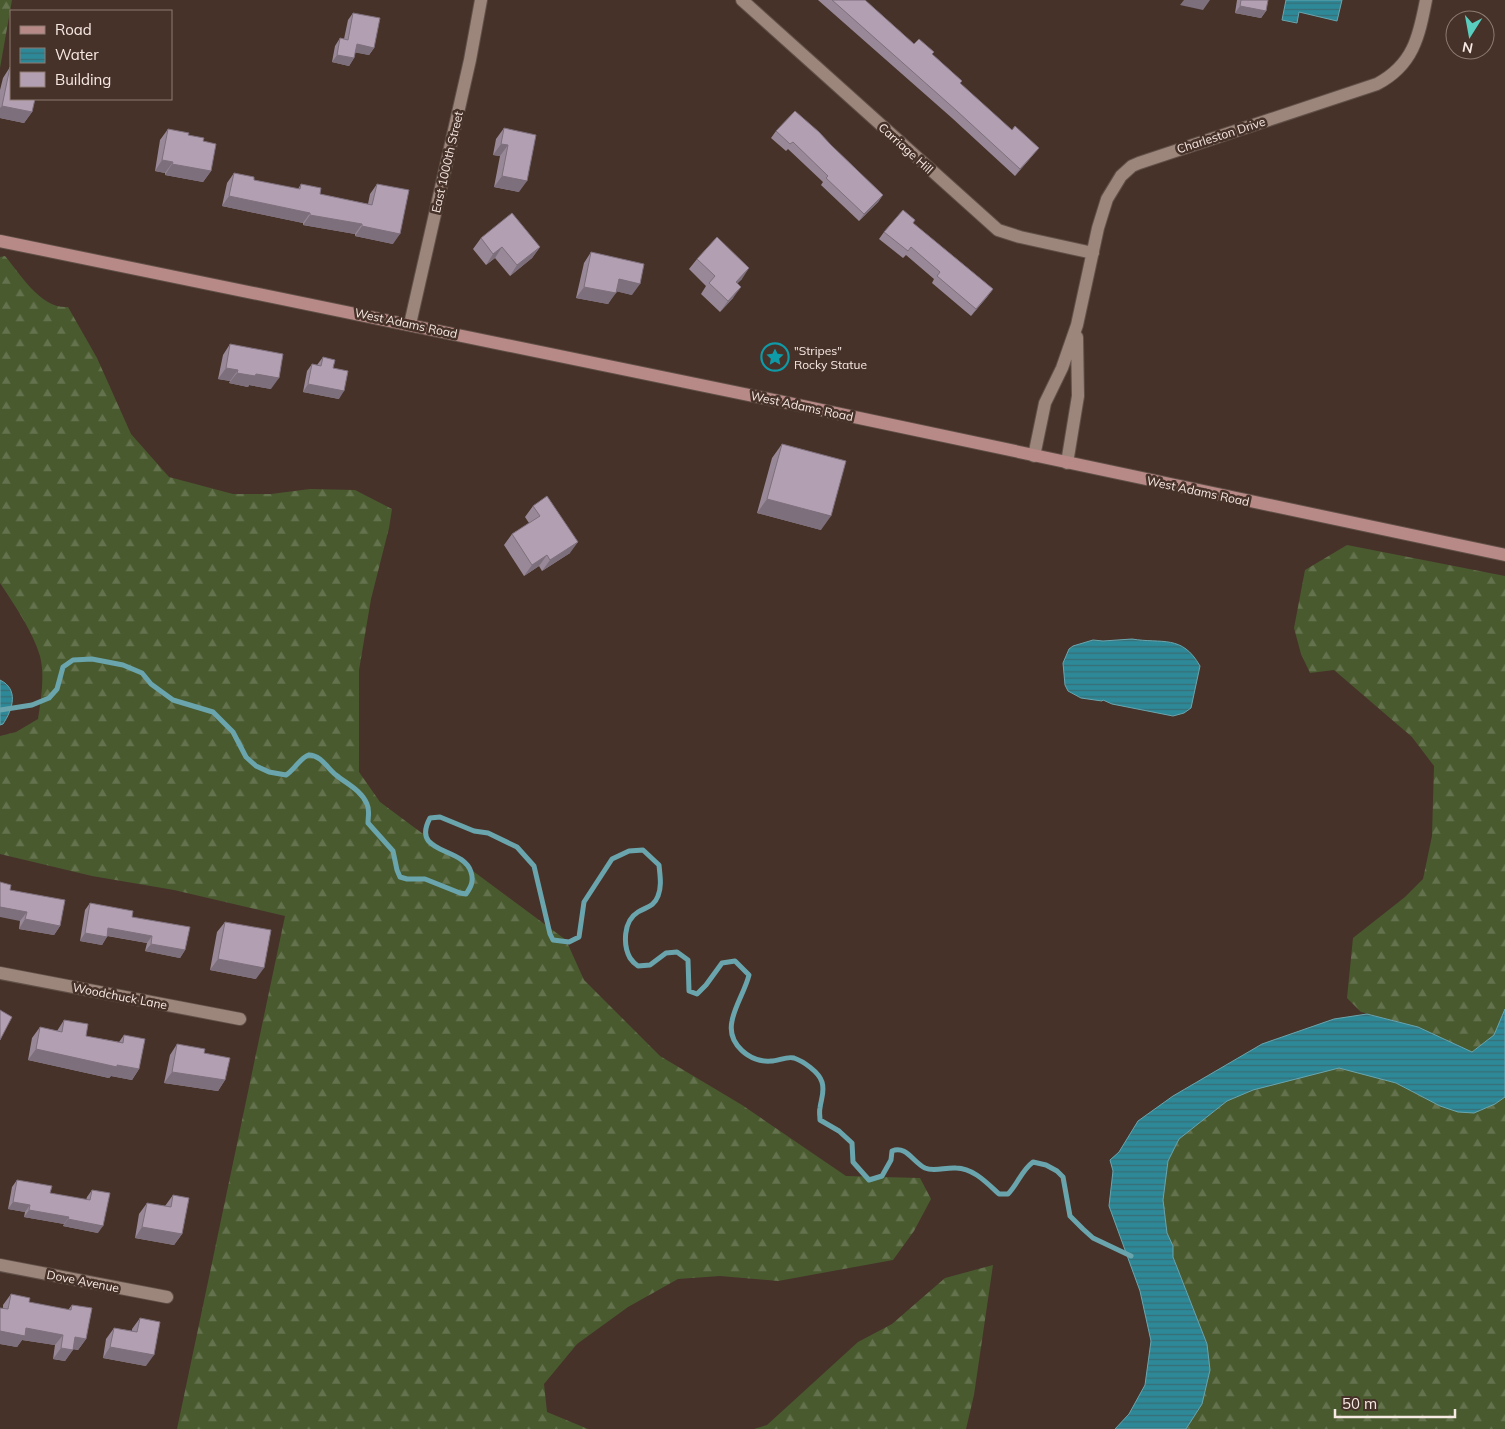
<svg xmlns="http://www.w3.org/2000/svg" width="1505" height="1429" font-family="Mulish,sans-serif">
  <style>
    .forest { fill: url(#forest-firs) }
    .water { fill: url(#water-rules); stroke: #6aa5ae }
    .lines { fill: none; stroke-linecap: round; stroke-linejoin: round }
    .stream { stroke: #6aa5ae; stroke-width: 5 }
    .street-casing { stroke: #615048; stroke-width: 14 }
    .secondary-casing { stroke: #615048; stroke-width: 14 }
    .street { stroke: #9c857a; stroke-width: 12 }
    .secondary { stroke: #b88a87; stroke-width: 12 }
    .wall { fill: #998998 }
    .shaded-wall { fill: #7d6f7c }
    .building { fill: #b29fb1; stroke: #7d6f7c }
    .labels { text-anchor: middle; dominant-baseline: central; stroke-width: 5; stroke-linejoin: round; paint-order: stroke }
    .street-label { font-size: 12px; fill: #f7e9e3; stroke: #463229 }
    .poi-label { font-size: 12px; fill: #f7e9e3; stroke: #463229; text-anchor: start }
  </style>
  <defs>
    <pattern id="forest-firs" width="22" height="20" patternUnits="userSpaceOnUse" patternTransform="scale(1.25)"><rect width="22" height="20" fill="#495a2f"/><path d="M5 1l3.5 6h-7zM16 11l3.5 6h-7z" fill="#64724d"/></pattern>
    <pattern id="water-rules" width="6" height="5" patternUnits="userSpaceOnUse" patternTransform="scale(1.25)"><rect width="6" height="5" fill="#2d8898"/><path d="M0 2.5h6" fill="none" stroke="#396e76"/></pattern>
  </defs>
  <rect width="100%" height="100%" fill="#463229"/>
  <!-- forest -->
  <path class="forest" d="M0 0H12L0 68Z
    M5 256C21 275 41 309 68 307L97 358 131 434 169 477 233 494H271L310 489 355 490 392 509 389 528 371 599 359 670V772L380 802 566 940 584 980 660 1056 742 1105 846 1176 920 1178 931 1199 914 1231 893 1260 778 1281 720 1276 678 1279 628 1307 577 1344 544 1384 547 1412 588 1429H177L285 916 174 890 92 876 0 854V736L16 732 38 719C41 699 45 676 40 656 33 632 14 604 0 583V257Z
    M1347 545 1505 576V1009L1494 1035 1472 1052 1418 1027 1361 1012 1347 998 1353 938 1405 897 1423 879 1432 836 1434 766 1412 737 1334 670 1310 673 1301 654 1294 628 1305 570Z
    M1339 1067 1396 1083 1440 1106 1495 1104 1505 1097V1429H1186L1202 1404 1210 1370 1207 1344 1173 1256V1246L1167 1233 1163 1200 1168 1161 1179 1139 1227 1101 1253 1090Z
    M993 1265 974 1395 966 1429H754L767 1425 858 1342 892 1324 945 1278Z"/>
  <!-- water -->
  <path class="water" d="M1286 0H1342L1337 21 1299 12 1297 23 1282 20Z
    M1132 639C1162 644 1182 634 1200 666L1191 708 1184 713 1173 716 1112 704 1103 700 1102 701 1081 698 1068 691 1065 685 1063 663 1069 649 1073 646 1093 640 1103 641Z
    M0 680C19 689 13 709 3 724L0 725Z
    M1505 1009V1097L1495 1104 1474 1113 1458 1112 1440 1106 1396 1083 1339 1068 1253 1090 1227 1101 1179 1139 1168 1161 1163 1200 1167 1233 1173 1246V1257L1207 1344 1210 1370 1202 1404 1186 1429H1115L1129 1414 1145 1385 1151 1341 1140 1291 1109 1206 1113 1171 1110 1160 1119 1152 1138 1121 1173 1096 1262 1044 1334 1019 1367 1014 1418 1027 1472 1052 1494 1035Z"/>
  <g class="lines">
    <!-- stream -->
    <path class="stream" d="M0 710 32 705 49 698 57 689 63 667 73 660 92 659 123 665 142 673 151 684 173 700 213 712 233 732 246 757 256 766 269 772 286 775C293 771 302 756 309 755 321 755 328 769 336 775 347 784 361 790 367 804 370 810 368 816 368 823L393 851 397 870 400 877 407 879H425L460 893 466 894C471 887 474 881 471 872 463 846 410 855 430 818L440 817 474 831 488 833 517 847 534 866 550 934 553 940 569 942 579 937 584 902 612 859 629 851 643 850 659 865C660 876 662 886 658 896 654 907 646 907 638 912 623 921 623 945 630 958 632 961 635 964 638 966L650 965 666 953 677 952 688 960 689 991 697 994 706 985 722 963 735 961 749 975C745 991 735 1005 732 1021 727 1044 750 1063 771 1061 778 1061 787 1056 794 1058 803 1061 819 1072 822 1082 825 1092 821 1099 820 1108 819 1112 820 1116 820 1120L839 1131 852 1143 853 1162 869 1180 882 1176 891 1160 892 1151C906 1145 913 1162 925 1168 934 1172 946 1167 956 1168 973 1168 987 1183 999 1194H1008C1018 1184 1021 1171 1033 1162L1046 1165 1057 1171 1063 1177 1070 1216 1083 1229 1093 1238 1131 1256"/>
    <!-- street casing -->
    <g class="street-casing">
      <path id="street" d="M742 0 998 230 1020 237 1093 253
        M410 324 470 60 481 0
        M1034 456 1045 403 1062 368 1077 325 1098 228 1107 199 1121 176 1132 166 1139 163 1377 84C1413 65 1419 37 1426 0
        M1067 463 1078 396 1077 337
        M0 973 240 1019
        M0 1265 167 1297"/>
    </g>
    <!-- secondary casing -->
    <g class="secondary-casing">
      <path id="secondary" d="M0 241 793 404 1505 555"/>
    </g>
    <!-- street -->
    <use href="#street" class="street"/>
    <!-- secondary -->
    <use href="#secondary" class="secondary"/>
  </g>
  <!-- wall -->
  <path class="wall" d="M818 0H865L914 44 932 54 962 81 960 84 1033 155 1015 176 952 118Z
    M1237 0H1268L1266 11 1261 18 1235 13Z
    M353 13 374 48 369 55 355 52 354 58 349 66 332 62 335 46 340 38 344 39 348 20Z
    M10 67 32 112 24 123 0 118V90L3 78Z
    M504 128 519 192 494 187 500 156 493 155 496 139Z
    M168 129 188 135 203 141 211 171 203 182 165 175V173L155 171 160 140Z
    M776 131 831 145 883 195 878 202 859 221 821 185 823 182 788 149 786 151 771 138Z
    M234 173 254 180 298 189 301 184 320 194 368 204 370 194 377 184 393 244 355 236V234L303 225V223L222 206 227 183Z
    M913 223 993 289 987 297 971 316 932 283 934 279 906 255 903 258 879 239 884 232Z
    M481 238 540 247 532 258 510 276 495 258 486 265 473 249Z
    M591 252 632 295 616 291 608 304 576 298 584 263Z
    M697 259 742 279 737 283 733 298 720 312 701 294 706 286 689 269Z
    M230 344 271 389 249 385 248 387 229 383 230 381 218 379 223 355Z
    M323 357 333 368 339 399 303 392 307 371 312 364 317 365Z
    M782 444 821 530 757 513 772 458Z
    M533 506 570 553 542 571 539 566 524 576 504 545 512 534 529 523 525 517Z
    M10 890 60 926 54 935 19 929 20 921Z
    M90 903 132 917 185 950 180 958 145 951 147 943 107 936 102 945 80 941 85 910Z
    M225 922 256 979 210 970 217 932Z
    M64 1020 86 1036 119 1042 124 1035 139 1069 132 1080 111 1076 109 1078 28 1060 32 1038 40 1027 57 1031Z
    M177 1044 204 1053 225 1080 218 1091 164 1083 170 1055Z
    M17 1180 50 1193 86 1200 87 1197 92 1190 98 1233 63 1226 64 1224 24 1217 25 1212 8 1209 12 1187Z
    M173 1195 182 1234 174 1245 135 1238 139 1214 147 1203 165 1206Z
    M11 1294 29 1302 68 1310 72 1305 86 1339 78 1350 73 1349 65 1361 53 1359 55 1345 22 1340 17 1347 0 1344V1308H3V1305Z
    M140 1318 146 1366 103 1358 106 1339 114 1328 132 1331V1329Z"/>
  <!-- shaded-wall -->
  <path class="shaded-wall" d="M1184 0H1210L1203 10 1180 5Z
    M1240 6 1266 11 1261 18 1235 13Z
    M357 44 374 48 369 55 352 52Z
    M337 55 354 58 349 66 332 62Z
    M2 106 32 112 24 123 0 118V108Z
    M501 144 508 145 500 156 493 155Z
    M1039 148 1015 176 1020 169Z
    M162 160 173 162 165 173 155 171Z
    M172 164 211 171 203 182 165 175Z
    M502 176 527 181 519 192 494 187Z
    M883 195 878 202 859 221 864 214Z
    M229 196 310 213 303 223 222 206Z
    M310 215 362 224 355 234 303 225Z
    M362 226 400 234 393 244 355 236Z
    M502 247 495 258 486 265 493 254Z
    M540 247 532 258 510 276 517 265Z
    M749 268 742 279 728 293 736 282Z
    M619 279 640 284 632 295 611 290Z
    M584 287 616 293 608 304 576 298Z
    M741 287 733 298 720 312 728 301Z
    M993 289 987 297 971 316 976 309Z
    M226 368 238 370 230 381 218 379Z
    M237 373 256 374 279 378 271 389 249 385 248 387 229 383Z
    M308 384 344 391 339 399 303 392Z
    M767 499 831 516 821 530 757 513Z
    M578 542 570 553 542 571 550 560Z
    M547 555 539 566 524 576 532 565Z
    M0 907 27 912 20 921 0 917Z
    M25 919 60 926 54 935 19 929Z
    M108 928 152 936 147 943 103 935Z
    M85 933 107 937 102 945 80 941Z
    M151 944 185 950 180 958 145 951Z
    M218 959 264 968 256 979 210 970Z
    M36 1049 117 1065 139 1069 132 1080 111 1076 109 1078 28 1060Z
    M172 1072 225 1080 218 1091 164 1083Z
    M13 1202 30 1205 25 1212 8 1209Z
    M29 1210 69 1217 64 1224 24 1217Z
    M68 1219 103 1226 98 1233 63 1226Z
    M142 1227 182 1234 174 1245 135 1238Z
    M26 1328 63 1335 55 1345 22 1340 17 1347 0 1344V1331Z
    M75 1337 86 1339 78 1350 67 1348Z
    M110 1347 154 1355 146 1366 103 1358Z
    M61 1348 73 1350 65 1361 53 1359Z"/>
  <!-- building -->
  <path class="building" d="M832 0H865L914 44 919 39 934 52 932 54 962 81 960 83 1012 130 1015 126 1039 148 1020 169 957 111Z
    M1241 0H1268L1266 11 1240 6Z
    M353 13 380 18 374 48 357 44 354 58 337 55 340 38 348 40Z
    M10 67H11V99H35L32 112 2 106Z
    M795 111 819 132 831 145 883 195 864 214 826 178 828 176 793 142 790 144 776 131Z
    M504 128 536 135 527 181 502 176 508 145 501 144Z
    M168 129 189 133 188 135 204 138 203 141 216 144 211 171 172 164 173 162 162 160Z
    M234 173 254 177V180L300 189 301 184 321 188 320 194 372 205 377 184 409 190 400 234 362 226V224L310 215V213L229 196Z
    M903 210 915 220 913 223 993 289 976 309 937 276 940 272 911 247 908 251 884 232Z
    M512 213 540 247 517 265 502 247 493 254 481 238Z
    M717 237 749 268 736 282 741 287 728 301 709 283 715 276 697 259Z
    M591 252 644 264 640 284 619 279 616 293 584 287Z
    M230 344 283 354 279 378 256 374 255 376 237 373 238 370 226 368Z
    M323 357 335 360 333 368 348 371 344 391 308 384 312 364 321 366Z
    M782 444 846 461 831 516 767 499Z
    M547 496 578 542 550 560 547 555 532 565 512 534 540 516 533 506Z
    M0 882 11 885 10 890 65 900 60 926 25 919 27 912 0 907Z
    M90 903 133 911 132 917 190 927 185 950 151 944 152 936 108 928 107 937 85 933Z
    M225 922 271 930 264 968 218 959Z
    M0 1010 12 1017 0 1040Z
    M64 1020 88 1024 86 1036 123 1043 124 1035 145 1039 139 1069 117 1065V1067L36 1049 40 1027 62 1032Z
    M177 1044 205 1049 204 1053 230 1058 225 1080 172 1072Z
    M17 1180 52 1186 50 1193 90 1200 92 1190 110 1193 103 1226 68 1219 69 1217 29 1210 30 1205 13 1202Z
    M173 1195 189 1198 182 1234 142 1227 147 1203 171 1207Z
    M11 1294 30 1298 29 1302 71 1310 72 1305 92 1308 86 1339 75 1337 73 1350 61 1348 63 1335 26 1328 25 1336 0 1331V1308L8 1309Z
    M140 1318 160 1322 154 1355 110 1347 114 1328 137 1332Z"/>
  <!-- icons -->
  <defs>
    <g id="sight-ring" transform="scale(1.4375)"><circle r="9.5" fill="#463229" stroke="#0f9aa8" stroke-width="1.5"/><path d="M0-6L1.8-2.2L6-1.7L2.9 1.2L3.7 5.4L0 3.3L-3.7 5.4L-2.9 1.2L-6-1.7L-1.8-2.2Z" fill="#0f9aa8"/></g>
  </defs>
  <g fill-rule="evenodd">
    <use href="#sight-ring" x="775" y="357"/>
  </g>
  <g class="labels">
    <!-- street labels -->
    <g class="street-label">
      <text transform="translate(1221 135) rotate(-18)">Charleston Drive</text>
      <text transform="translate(906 148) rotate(42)">Carriage Hill</text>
      <text transform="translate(447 162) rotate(-77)">East 1000th Street</text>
      <text transform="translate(406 323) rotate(12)">West Adams Road</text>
      <text transform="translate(802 406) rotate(12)">West Adams Road</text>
      <text transform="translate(1198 491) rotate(12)">West Adams Road</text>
      <text transform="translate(120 996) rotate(11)">Woodchuck Lane</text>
      <text transform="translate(83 1281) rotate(11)">Dove Avenue</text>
    </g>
    <!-- poi labels -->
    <g class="poi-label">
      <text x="794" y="350">"Stripes"<tspan x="794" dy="14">Rocky Statue</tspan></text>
    </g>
  </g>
  <!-- legend -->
  <rect x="10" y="10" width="162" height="90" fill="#463229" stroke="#8d7b73"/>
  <rect x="20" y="26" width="25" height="8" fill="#b88a87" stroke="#8d7b73"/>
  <text x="55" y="35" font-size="15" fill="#f7e9e3">Road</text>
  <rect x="20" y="48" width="25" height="15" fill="url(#water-rules)" stroke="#8d7b73"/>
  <text x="55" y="60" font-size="15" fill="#f7e9e3">Water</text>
  <rect x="20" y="72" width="25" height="15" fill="#b29fb1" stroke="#8d7b73"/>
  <text x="55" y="85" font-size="15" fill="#f7e9e3">Building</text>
  <!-- north arrow -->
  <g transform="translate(1470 35) rotate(191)"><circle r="24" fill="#463229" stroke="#8d7b73"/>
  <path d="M0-4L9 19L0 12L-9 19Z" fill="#59cebe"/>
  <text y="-8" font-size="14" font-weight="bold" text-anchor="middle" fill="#f7e9e3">N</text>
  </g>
  <!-- scale -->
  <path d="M1335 1409v8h120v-8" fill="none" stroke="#f7e9e3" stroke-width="2.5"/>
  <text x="1342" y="1409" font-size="15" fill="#f7e9e3" stroke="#463229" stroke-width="4" paint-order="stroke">50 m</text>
</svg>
